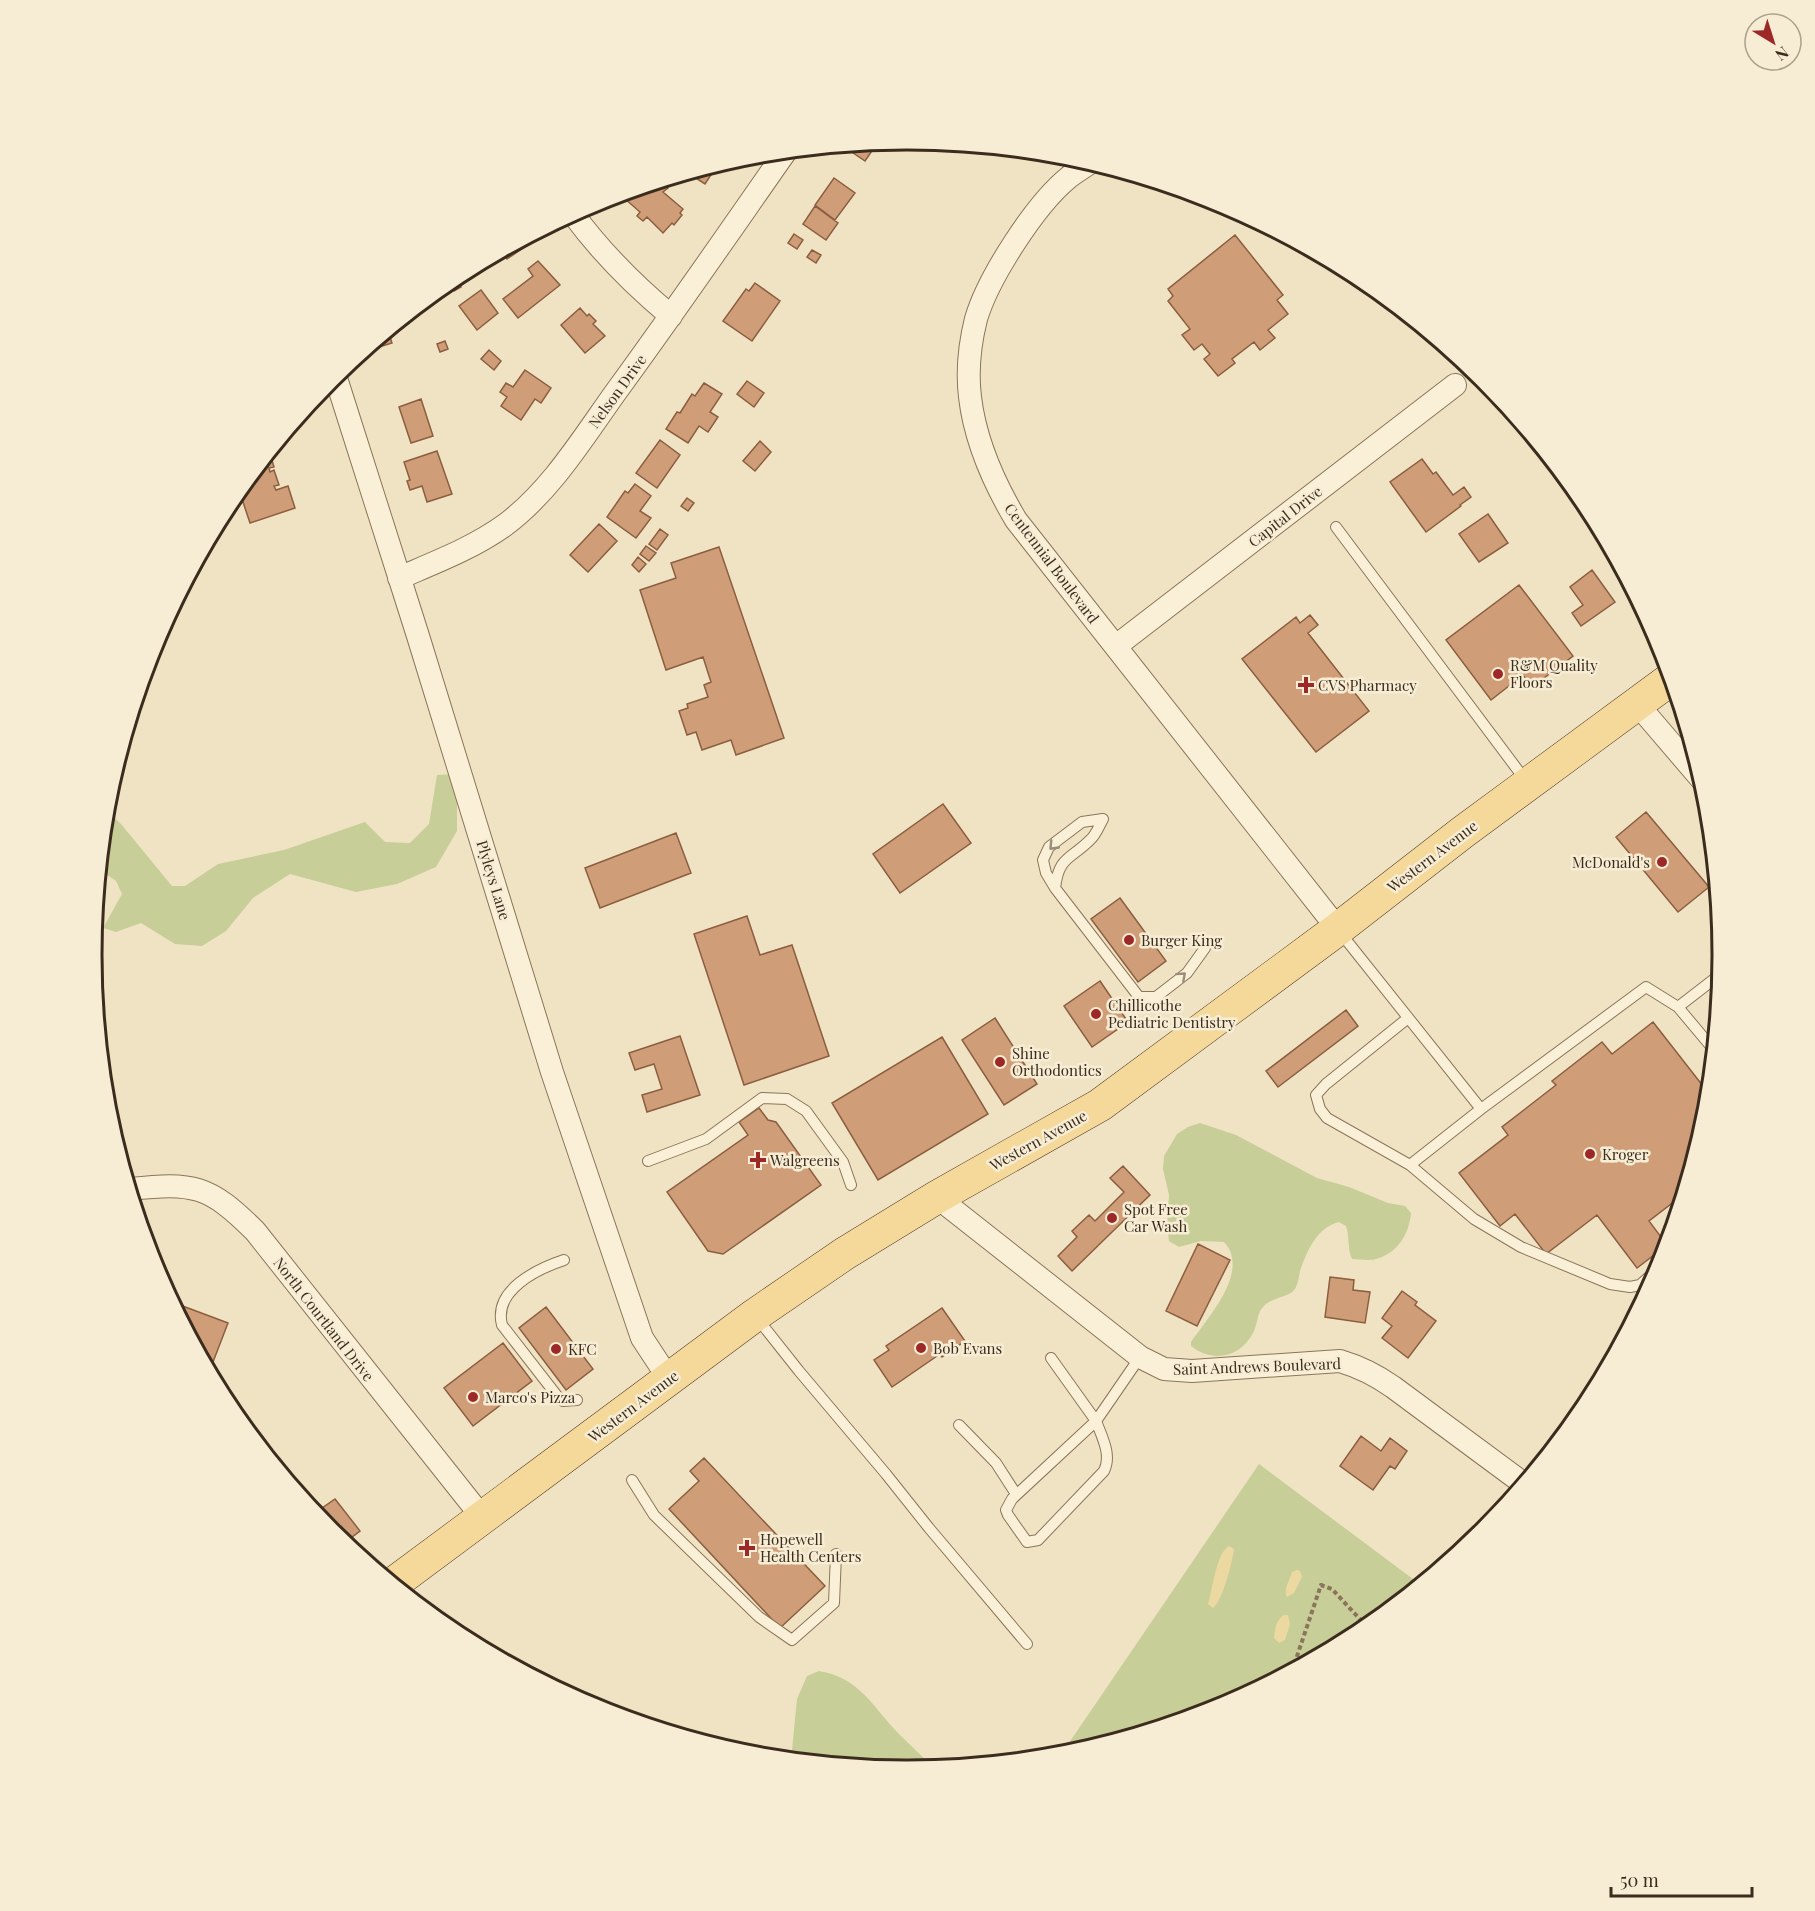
<svg xmlns="http://www.w3.org/2000/svg" width="1815" height="1911" font-family="'Playfair Display',serif">
  <style>
    .green { fill: #c7ce98 }
    .sand { fill: #ecd9a1 }
    .building { fill: #cf9e79; stroke: #8b5e3f; stroke-width: 1.5 }
    .lines { fill: none; stroke-linecap: round; stroke-linejoin: round }
    .lane-casing { stroke: #8b755a; stroke-width: 12 }
    .street-casing { stroke: #8b755a; stroke-width: 24 }
    .primary-casing { stroke: #59422e; stroke-width: 34 }
    .path { stroke: #8b755a; stroke-width: 4; stroke-dasharray: 4.5 3; stroke-linecap: butt }
    .lane { stroke: #faf0d8; stroke-width: 10 }
    .street { stroke: #faf0d8; stroke-width: 22 }
    .primary { stroke: #f4d99b; stroke-width: 33 }
    .oneway { stroke: #9a8e7b }
    .poi-dot { fill: #9c2828; stroke: #f7edd4; stroke-width: 2 }
    .labels { text-anchor: middle; dominant-baseline: central; stroke-width: 5; stroke-linejoin: round; paint-order: stroke }
    .street-label { font-size: 15px; fill: #3b2c1e; stroke: #f7edd4 }
    .poi-label { font-size: 15px; fill: #3b2c1e; stroke: #f7edd4; text-anchor: start }
    .rim { fill: none; stroke: #3b2c1e; stroke-width: 3 }
  </style>
  <rect width="100%" height="100%" fill="#f0e3c4"/>
  <!-- green -->
  <path class="green" d="M457 774V831L436 867 397 884 356 892 290 874 253 898 226 931 202 946 175 944 141 923 116 932 103 928 122 894 116 881 100 870 106 810 121 824 172 886H185L218 864 284 850 365 822 385 842 410 843 429 824 437 775Z
    M1200 1123 1236 1135 1317 1178 1349 1187 1388 1203 1405 1206 1411 1213C1409 1234 1398 1253 1376 1259 1369 1261 1359 1259 1352 1259 1347 1248 1350 1237 1346 1226L1339 1222C1317 1227 1307 1251 1300 1271 1299 1276 1298 1284 1295 1289 1289 1298 1271 1297 1263 1307 1256 1314 1258 1325 1253 1333 1240 1358 1212 1363 1191 1346V1342C1208 1317 1251 1271 1224 1242L1201 1241 1179 1247 1169 1241 1167 1224 1169 1195 1163 1169 1164 1156 1177 1134 1188 1127Z
    M1259 1464 1421 1585 1361 1634 1219 1710 1060 1756Z
    M819 1671C860 1678 872 1706 898 1733 910 1745 923 1757 935 1769L907 1771 791 1760 797 1699 807 1676Z"/>
  <!-- sand -->
  <path class="sand" d="M1229 1546 1234 1549C1232 1563 1223 1600 1213 1608L1208 1604C1213 1589 1216 1553 1229 1546Z
    M1297 1570 1300 1571 1302 1577 1294 1593 1287 1597C1283 1589 1290 1580 1292 1572Z
    M1284 1615H1288L1290 1624 1285 1640 1279 1643 1274 1638C1275 1629 1276 1620 1284 1615Z"/>
  <!-- building -->
  <path class="building" d="M878 142 865 161 843 146Z
    M718 164 705 184 688 173Z
    M834 178 855 193 835 220 815 205Z
    M661 182 668 188 663 192 683 209 680 213 682 215 674 225 672 223 663 233 647 217 643 221 637 216 640 212 624 198 628 194 626 192Z
    M815 206 838 223 826 240 803 224Z
    M794 234 803 240 797 249 788 243Z
    M1235 235 1283 295 1277 300 1288 314 1268 330 1275 338 1260 350 1254 342 1232 359 1235 363 1218 376 1204 359 1210 354 1202 344 1194 350 1182 335 1190 329 1168 301 1173 296 1168 289Z
    M526 239 529 244 507 259 502 252Z
    M812 250 821 255 816 263 807 257Z
    M538 261 560 285 518 318 503 299 533 276 528 269Z
    M455 278 461 287 454 291 449 282Z
    M755 283 780 301 752 341 723 321 746 289 749 291Z
    M481 290 498 313 477 330 459 306Z
    M420 305 422 312 405 317Z
    M580 308 587 316 589 314 596 321 593 324 605 336 585 353 561 325Z
    M388 331 392 343 369 350 368 348Z
    M445 341 448 349 440 352 437 344Z
    M489 350 501 361 494 370 481 359Z
    M525 370 551 388 541 403 535 399 521 420 501 406 507 397 500 392 506 383 513 387Z
    M747 381 764 393 754 407 737 394Z
    M704 383 722 394 710 412 718 417 708 432 699 426 688 443 666 429 677 412 680 413 692 394 695 396Z
    M421 399 433 436 411 443 399 407Z
    M660 440 680 455 657 488 636 473Z
    M760 441 771 452 755 471 743 461Z
    M437 451 452 494 427 502 422 486 410 490 407 481 410 480 404 462Z
    M270 454 274 467 269 468 270 472 274 470 279 485 274 486 276 490 288 486 295 508 250 523 243 502 234 505 232 499Z
    M1422 459 1433 474 1436 472 1453 495 1464 487 1471 497 1460 505 1461 506 1426 532 1390 482Z
    M635 484 651 496 640 511 651 518 636 538 607 517 625 491 628 493Z
    M687 498 694 503 688 511 681 506Z
    M1488 514 1508 543 1479 562 1459 534Z
    M599 524 617 541 588 572 570 555Z
    M660 529 668 535 657 550 649 544Z
    M646 546 656 553 649 561 640 554Z
    M719 547 784 738 736 755 731 740 702 750 696 732 687 735 679 711 688 708 687 704 708 697 704 685 711 682 703 657 666 670 640 590 676 578 671 563Z
    M638 557 646 564 639 572 632 565Z
    M1592 570 1615 602 1581 626 1572 613 1583 605 1570 587Z
    M1519 585 1573 656 1532 687 1523 675 1491 700 1446 640Z
    M1310 615 1318 625 1308 633 1369 711 1316 752 1242 659 1296 617 1300 623Z
    M943 804 971 843 900 893 873 854Z
    M1646 812 1709 887 1678 912 1616 837Z
    M676 833 691 873 600 908 585 868Z
    M1120 898 1166 961 1138 982 1091 919Z
    M747 916 760 955 792 945 829 1056 744 1085 694 934Z
    M1100 981 1128 1022 1092 1047 1064 1006Z
    M1346 1010 1358 1026 1278 1087 1266 1071Z
    M995 1018 1037 1084 1004 1105 962 1040Z
    M1653 1022 1710 1095 1708 1115 1684 1194 1649 1221 1667 1245 1637 1268 1597 1215 1546 1254 1515 1214 1500 1226 1459 1173 1508 1135 1502 1127 1556 1085 1552 1081 1602 1042 1612 1054Z
    M680 1036 700 1095 647 1112 642 1095 662 1089 654 1064 635 1070 629 1053Z
    M942 1037 988 1114 878 1180 832 1103Z
    M759 1108 768 1120 776 1122 821 1185 723 1254 708 1251 667 1192 748 1135 739 1122Z
    M1123 1166 1150 1195 1072 1271 1058 1256 1077 1237 1072 1231 1089 1215 1095 1221 1124 1192 1110 1178Z
    M1198 1244 1230 1260 1197 1326 1166 1311Z
    M1330 1277 1354 1280 1353 1290 1370 1292 1365 1323 1325 1317Z
    M1402 1291 1417 1302 1415 1305 1436 1321 1408 1358 1382 1338 1392 1326 1382 1318Z
    M172 1302 228 1323 213 1362 202 1357Z
    M546 1307 593 1369 566 1390 519 1328Z
    M942 1308 965 1341 942 1357 940 1354 892 1387 874 1360 889 1350 886 1346Z
    M503 1343 532 1381 473 1426 444 1388Z
    M1361 1436 1381 1451 1390 1438 1407 1451 1395 1469 1390 1466 1373 1490 1340 1466Z
    M704 1458 825 1586 780 1628 669 1509 699 1481 690 1471Z
    M335 1499 360 1531 344 1543 330 1532 315 1513Z"/>
  <g class="lines">
    <!-- lane casing -->
    <g class="lane-casing">
      <path id="lane" d="M1336 527 1526 781
        M1103 819 1082 822 1049 847 1043 860 1046 873 1055 888 1139 997H1156L1187 973 1205 948
        M1055 888C1059 856 1070 860 1090 840 1096 835 1099 826 1103 819
        M1339 931 1481 1109
        M1678 1007 1722 973
        M1408 1018 1326 1084 1316 1095 1320 1109 1327 1118 1410 1165 1474 1219 1521 1247 1610 1284 1630 1287 1640 1285 1662 1265
        M648 1161 706 1139 762 1098 787 1099 806 1111 843 1162 851 1185
        M1410 1165 1481 1109 1646 987 1678 1007 1714 1050
        M564 1260C537 1269 493 1290 502 1325L558 1397 563 1401 577 1400
        M757 1318 799 1371 886 1474 929 1528 1027 1644
        M1051 1358 1096 1421 1012 1499 1006 1510 1008 1515 1027 1542 1038 1540 1104 1471C1112 1455 1102 1437 1096 1421L1140 1357
        M959 1425 996 1463 1016 1494
        M632 1480 654 1515 759 1617 792 1640 834 1603 836 1554"/>
    </g>
    <!-- street casing -->
    <g class="street-casing">
      <path id="street" d="M1091 162C1083 168 1075 172 1068 178 1035 205 988 278 976 319 970 343 967 372 970 397 975 440 994 483 1016 520L1338 929
        M573 214C601 252 635 286 671 316
        M335 375 418 636 552 1072 642 1338 669 1379
        M399 578C436 562 473 548 505 525 552 490 584 436 618 389 675 311 730 231 786 151
        M1116 646 1455 385
        M1638 705 1703 781
        M130 1189C193 1182 209 1185 255 1231L482 1517
        M937 1197 1140 1357 1164 1369 1192 1371 1340 1361C1360 1367 1376 1375 1393 1387L1524 1484"/>
    </g>
    <!-- primary casing -->
    <g class="primary-casing">
      <path id="primary" d="M393 1584 755 1315 844 1254 937 1197 1100 1105 1338 929 1463 832 1672 678"/>
    </g>
    <!-- path -->
    <path class="path" d="M1292 1671 1321 1585 1332 1589 1368 1628"/>
    <!-- lane -->
    <use href="#lane" class="lane"/>
    <!-- street -->
    <use href="#street" class="street"/>
    <!-- primary -->
    <use href="#primary" class="primary"/>
  </g>
  <!-- one-way arrows -->
  <defs><path id="oneway-chevron" d="M-2-3.5L2.5 0L-2 3.5" fill="none" stroke-width="1.6" stroke-linecap="round" stroke-linejoin="round" transform="scale(1.5)"/></defs>
  <g class="oneway">
    <use href="#oneway-chevron" transform="translate(1053 846) rotate(134)"/>
    <use href="#oneway-chevron" transform="translate(1182 976) rotate(-42)"/>
  </g>
  <!-- markers -->
  <g class="poi-dot">
    <circle cx="1498" cy="674" r="6"/>
    <path d="M1303 676h6v6h6v6h-6v6h-6v-6h-6v-6h6z"/>
    <circle cx="1662" cy="862" r="6"/>
    <circle cx="1129" cy="940" r="6"/>
    <circle cx="1096" cy="1014" r="6"/>
    <circle cx="1000" cy="1062" r="6"/>
    <circle cx="1590" cy="1154" r="6"/>
    <path d="M755 1151h6v6h6v6h-6v6h-6v-6h-6v-6h6z"/>
    <circle cx="1112" cy="1218" r="6"/>
    <circle cx="921" cy="1348" r="6"/>
    <circle cx="556" cy="1349" r="6"/>
    <circle cx="473" cy="1397" r="6"/>
    <path d="M744 1539h6v6h6v6h-6v6h-6v-6h-6v-6h6z"/>
  </g>
  <g class="labels">
    <!-- street labels -->
    <g class="street-label">
      <text transform="translate(617 391) rotate(-54)">Nelson Drive</text>
      <text transform="translate(1285 516) rotate(-38)">Capital Drive</text>
      <text transform="translate(1052 563) rotate(53)">Centennial Boulevard</text>
      <text transform="translate(1432 856) rotate(-37)">Western Avenue</text>
      <text transform="translate(494 880) rotate(73)">Plyleys Lane</text>
      <text transform="translate(1038 1140) rotate(-29)">Western Avenue</text>
      <text transform="translate(324 1319) rotate(52)">North Courtland Drive</text>
      <text transform="translate(1257 1366) rotate(-2)">Saint Andrews Boulevard</text>
      <text transform="translate(633 1406) rotate(-37)">Western Avenue</text>
    </g>
    <!-- poi labels -->
    <g class="poi-label">
      <text x="1510" y="665">R&amp;M Quality<tspan x="1510" dy="17">Floors</tspan></text>
      <text x="1318" y="685">CVS Pharmacy</text>
      <text x="1650" y="862" text-anchor="end">McDonald's</text>
      <text x="1141" y="940">Burger King</text>
      <text x="1108" y="1005">Chillicothe<tspan x="1108" dy="17">Pediatric Dentistry</tspan></text>
      <text x="1012" y="1053">Shine<tspan x="1012" dy="17">Orthodontics</tspan></text>
      <text x="1602" y="1154">Kroger</text>
      <text x="770" y="1160">Walgreens</text>
      <text x="1124" y="1209">Spot Free<tspan x="1124" dy="17">Car Wash</tspan></text>
      <text x="933" y="1348">Bob Evans</text>
      <text x="568" y="1349">KFC</text>
      <text x="485" y="1397">Marco's Pizza</text>
      <text x="760" y="1539">Hopewell<tspan x="760" dy="17">Health Centers</tspan></text>
    </g>
  </g>
  <!-- crop -->
  <path d="M0 0H1815V1911H0ZM102 955a805 805 0 1 1 1610 0a805 805 0 1 1-1610 0Z" fill="#f7edd4" fill-rule="evenodd"/>
  <path class="rim" d="M102 955a805 805 0 1 1 1610 0a805 805 0 1 1-1610 0Z"/>
  <!-- north arrow -->
  <g transform="translate(1773 42) rotate(142)"><circle r="28" fill="#f7edd4" stroke="#aca08b" stroke-width="1.5"/>
  <path d="M0-4.5L10 22L0 15L-10 22Z" fill="#9c2828"/>
  <text y="-9" font-size="16" font-weight="bold" text-anchor="middle" fill="#3b2c1e">N</text>
  </g>
  <!-- scale -->
  <path d="M1611 1887v9h141v-9" fill="none" stroke="#3b2c1e" stroke-width="3"/>
  <text x="1620" y="1887" font-size="18" fill="#3b2c1e" stroke="#f7edd4" stroke-width="4.5" paint-order="stroke">50 m</text>
</svg>
